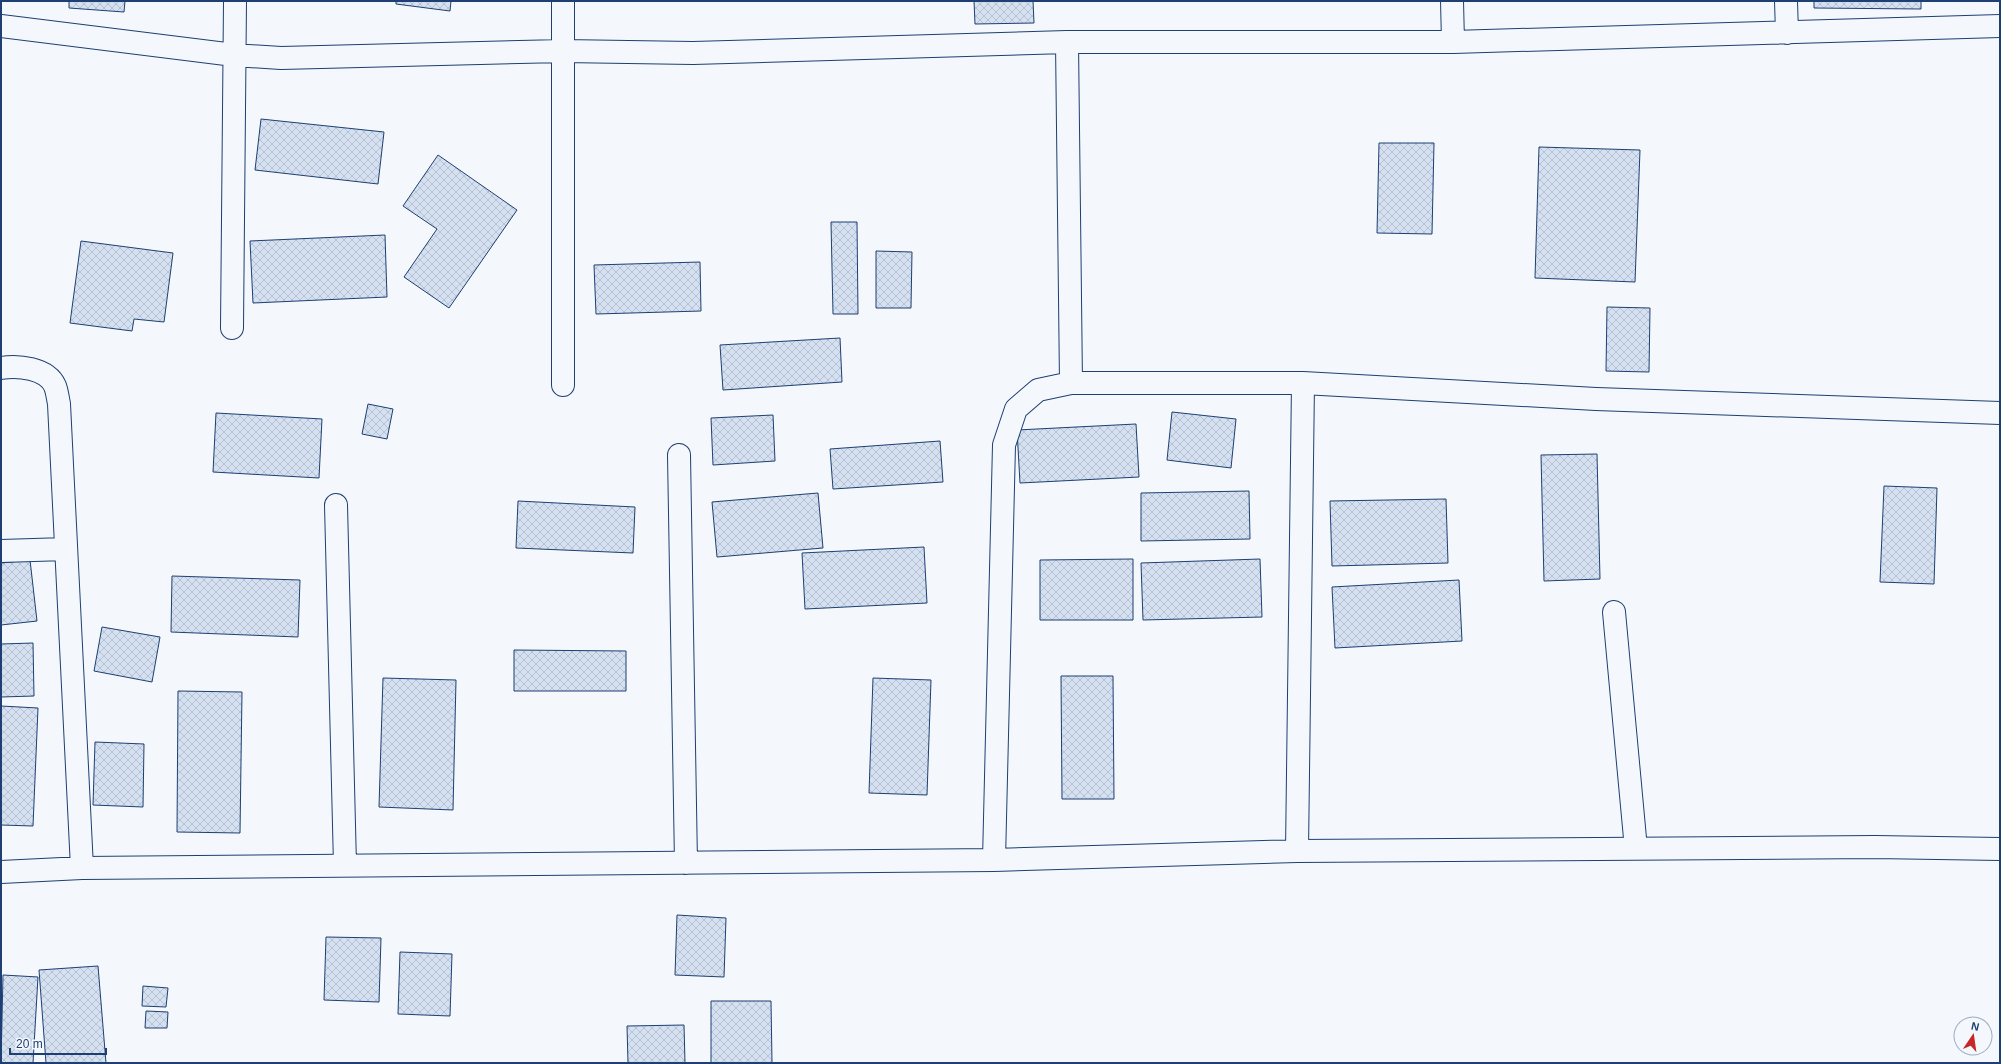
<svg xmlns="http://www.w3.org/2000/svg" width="2001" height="1064" font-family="Helvetica,sans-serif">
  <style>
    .building { fill: url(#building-cross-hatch); stroke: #1d3f73 }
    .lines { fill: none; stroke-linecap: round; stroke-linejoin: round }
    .minor-casing { stroke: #1d3f73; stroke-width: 24 }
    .minor { stroke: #f4f7fb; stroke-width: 22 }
  </style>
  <defs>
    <pattern id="building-cross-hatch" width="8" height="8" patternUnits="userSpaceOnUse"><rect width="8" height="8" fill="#d5e0f0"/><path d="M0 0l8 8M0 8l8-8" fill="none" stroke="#b6c1d1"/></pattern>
  </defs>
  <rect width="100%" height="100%" fill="#f4f7fb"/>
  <!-- building -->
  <path class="building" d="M69 1H125L124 12 69 8Z
    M396 1H451L450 11 396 4Z
    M974 1H1033L1034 23 975 24Z
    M1814 1H1921V9L1814 8Z
    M261 119 384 132 378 184 255 170Z
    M1379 143H1434L1432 234 1377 233Z
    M1539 147 1640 150 1635 282 1535 278Z
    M438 155 517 210 449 308 404 277 437 229 403 206Z
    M831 222H857L858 314H833Z
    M385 235 387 297 253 303 250 241Z
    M81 241 173 253 164 322 134 319 132 331 70 323Z
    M876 251 912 252 911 308H876Z
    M700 262 701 311 596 314 594 265Z
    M1607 307 1650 308 1649 372 1606 371Z
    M840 338 842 382 723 390 720 345Z
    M368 404 393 409 387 439 362 434Z
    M1172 412 1236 419 1231 468 1167 460Z
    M216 413 322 419 319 478 213 472Z
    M773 415 775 461 713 465 711 418Z
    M1136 424 1139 477 1020 483 1017 430Z
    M940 441 943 482 833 489 830 449Z
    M1597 454 1600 579 1544 581 1541 455Z
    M1884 486 1937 488 1934 584 1880 582Z
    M1249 491 1250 539 1141 541V493Z
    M818 493 823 548 717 557 712 502Z
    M1446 499 1448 563 1332 566 1330 501Z
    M518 501 635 507 633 553 516 548Z
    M924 547 927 603 805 609 802 553Z
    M1133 559V620H1040V560Z
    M1260 559 1262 617 1143 620 1141 563Z
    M30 560 37 621 1 625V563Z
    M172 576 300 580 298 637 171 632Z
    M1459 580 1462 641 1335 648 1332 587Z
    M102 627 160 637 152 682 94 671Z
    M33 643 34 696 1 697V644Z
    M514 650 626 651V691H514Z
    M1061 676H1113L1114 799H1062Z
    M383 678 456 680 453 810 379 807Z
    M873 678 931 680 927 795 869 793Z
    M178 691 242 692 240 833 177 832Z
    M1 706 38 708 33 826 1 825Z
    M95 742 144 744 143 807 93 805Z
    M677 915 726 918 724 977 675 975Z
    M326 937 381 938 379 1002 324 1000Z
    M400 952 452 954 450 1016 398 1014Z
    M98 966 106 1063H46L39 970Z
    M3 975 38 977 33 1063H1Z
    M143 986 168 988 166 1007 142 1006Z
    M711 1001H771L772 1063H711Z
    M146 1011 168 1012 167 1028H145Z
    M684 1025 685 1063H628L627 1026Z"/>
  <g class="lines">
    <!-- minor casing -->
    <g class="minor-casing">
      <path id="minor" d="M1452 1 1453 42
        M1786 1 1787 33
        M1 26 234 55 281 58 563 51 693 53 1067 42H1453L2000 26
        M1067 42 1071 383
        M232 328 235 1
        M1 368C18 365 47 368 55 386 57 391 58 399 59 404L82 868
        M563 385V1
        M679 455 686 863
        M336 505 345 865
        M1 551 66 549
        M1614 612 1636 849
        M1297 851 1303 383
        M994 860 1004 445 1016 409 1038 390 1071 383H1303L1596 399 2000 413
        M1 872 82 868 994 860 1297 851 1875 847 2000 849"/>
    </g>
    <!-- minor -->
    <use href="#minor" class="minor"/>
  </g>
  <!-- border -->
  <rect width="2001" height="1064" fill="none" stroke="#1d3f73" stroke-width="4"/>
  <!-- north arrow -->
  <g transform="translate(1973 1036) rotate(13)"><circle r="19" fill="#f4f7fb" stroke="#9eadc5"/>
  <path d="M0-3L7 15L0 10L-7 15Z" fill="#c62828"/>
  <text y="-6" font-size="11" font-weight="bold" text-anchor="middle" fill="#1d3f73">N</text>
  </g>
  <!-- scale -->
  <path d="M10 1048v6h96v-6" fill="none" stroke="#1d3f73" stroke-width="2"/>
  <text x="16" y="1048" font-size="12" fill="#1d3f73" stroke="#f4f7fb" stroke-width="3" paint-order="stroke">20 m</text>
</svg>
